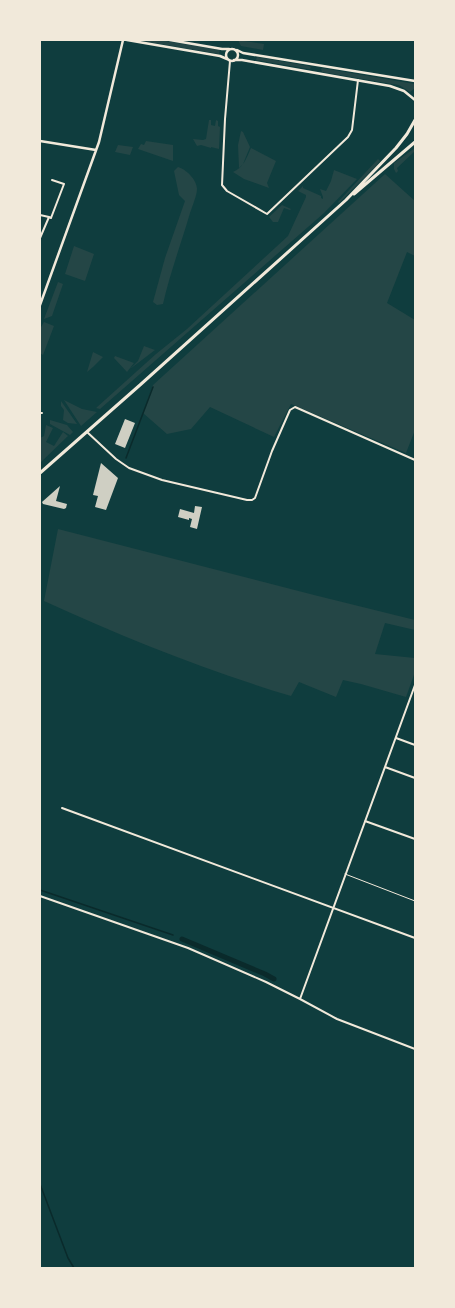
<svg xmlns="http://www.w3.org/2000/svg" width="455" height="1308" font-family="'Titillium Web',sans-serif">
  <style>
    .green { fill: #244646 }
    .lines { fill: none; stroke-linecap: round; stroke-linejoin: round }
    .stream { stroke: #0a2a2b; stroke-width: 1.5 }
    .canal { stroke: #0a2a2b; stroke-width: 5 }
    .building { fill: #cfcfc3 }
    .service { stroke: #f1e9da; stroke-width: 1 }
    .minor { stroke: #f1e9da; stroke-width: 2 }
    .tertiary { stroke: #f1e9da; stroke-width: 2.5 }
    .secondary { stroke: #f1e9da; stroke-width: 3 }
  </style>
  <rect width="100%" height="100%" fill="#0f3d3e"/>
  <!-- green -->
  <path class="green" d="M137 40H160L220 50 219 54Z
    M238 40 264 44 263 50 241 46Z
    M257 57 309 66 311 67 310 69H308L256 60Z
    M322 68 415 84V88L410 92 399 85 392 84 322 72 321 69Z
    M209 120H211V125L215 126 216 120 218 121V126L220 127 219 149 211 147V148L201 145 197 146 193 139 203 140 206 139Z
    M241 131 243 132 250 147 243 164 239 168 238 145Z
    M146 141 173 145V161L138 149 141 144 144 145Z
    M118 145 133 147 130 155 115 152Z
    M251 148 276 161 267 183 269 188 244 179 233 172C244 167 246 159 251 148Z
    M415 148V151L397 168 398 171 396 173 394 169V163Z
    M378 159 380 161 375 167 339 203 338 202Z
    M178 167C186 169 197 180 197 189 197 195 192 207 190 213 181 244 170 273 163 304L157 305 153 302 165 258 185 201 179 195 174 171Z
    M334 170 357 179 324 213 100 409 96 408 156 354 187 329 288 236 306 197V195L298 191 303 186V188L321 196V198L323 199V197L320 189 326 191 331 181Z
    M385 174 415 201V256L407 252 387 303 415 320V430L406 453 291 404 274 437 210 407 191 429 167 434 143 413 153 385Z
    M282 205 291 209 290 210 284 208 278 222H273L269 217 270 216Z
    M74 246 94 254 85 281 65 274Z
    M58 282 63 284 52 316 44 319Z
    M44 322 54 326 43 355 40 353V329Z
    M144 346 155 350 130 369 138 361Z
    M93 352 103 357 93 367 87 372Z
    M115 356 134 363 127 372 114 358Z
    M64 400 82 409 97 412 81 426Z
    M61 401 77 424 68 423 63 420 64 410 61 406Z
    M50 420 67 425 73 432 70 435 50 424Z
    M46 425 53 428 46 442 54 446 63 432 68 436 40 463V438L44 436Z
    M58 529 314 595 415 620V630L385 623 375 654 415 658V672L406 697 361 684 343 680 336 697 299 682 291 696C207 671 125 638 44 601Z"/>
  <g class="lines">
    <!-- stream -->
    <path class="stream" d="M126 458 153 387
      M40 890 173 935
      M40 1184 68 1258 74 1268"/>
    <!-- canal -->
    <path class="canal" d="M182 939 265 974 274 979"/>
  </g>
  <!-- building -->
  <path class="building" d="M125 419 135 423 125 448 115 444Z
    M101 463 118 478 106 510 95 507 98 496 93 495Z
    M60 486 56 501 67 504 66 508 64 509 43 504 42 502Z
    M195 506 202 507 197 529 190 527 192 519 189 518V520L178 517 180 509 194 513Z"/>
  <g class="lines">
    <!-- service -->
    <path class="service" d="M345 874 415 901"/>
    <!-- minor -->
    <path class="minor" d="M230 61 225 119 222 185 227 191 267 214 348 137 352 130 358 80
      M40 215 49 217 40 238
      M49 217 51 218 64 184 52 180
      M40 413H42
      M87 432 116 459 129 468 162 480 247 500H252L255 498 272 451 290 410 295 407 415 460
      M415 685 300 999 337 1019 415 1049
      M396 738 415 745
      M385 767 415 778
      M62 808 415 938
      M365 821 415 839
      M40 896 188 948 266 982 300 999"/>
    <!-- tertiary -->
    <path class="tertiary" d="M127 40 220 56 227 59
      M170 40 222 49H229
      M226 55a6 6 0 1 1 12 0a6 6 0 1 1-12 0Z
      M237 50 243 53 415 81
      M234 60H242L390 86 404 91 415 100
      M40 141 96 150
      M40 305 99 142 123 40"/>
    <!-- secondary -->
    <path class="secondary" d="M354 194 415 142
      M40 473 140 385 346 200 396 148 407 134 415 120"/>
  </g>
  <!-- border -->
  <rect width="455" height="1308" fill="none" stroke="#f1e9da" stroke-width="82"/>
</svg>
